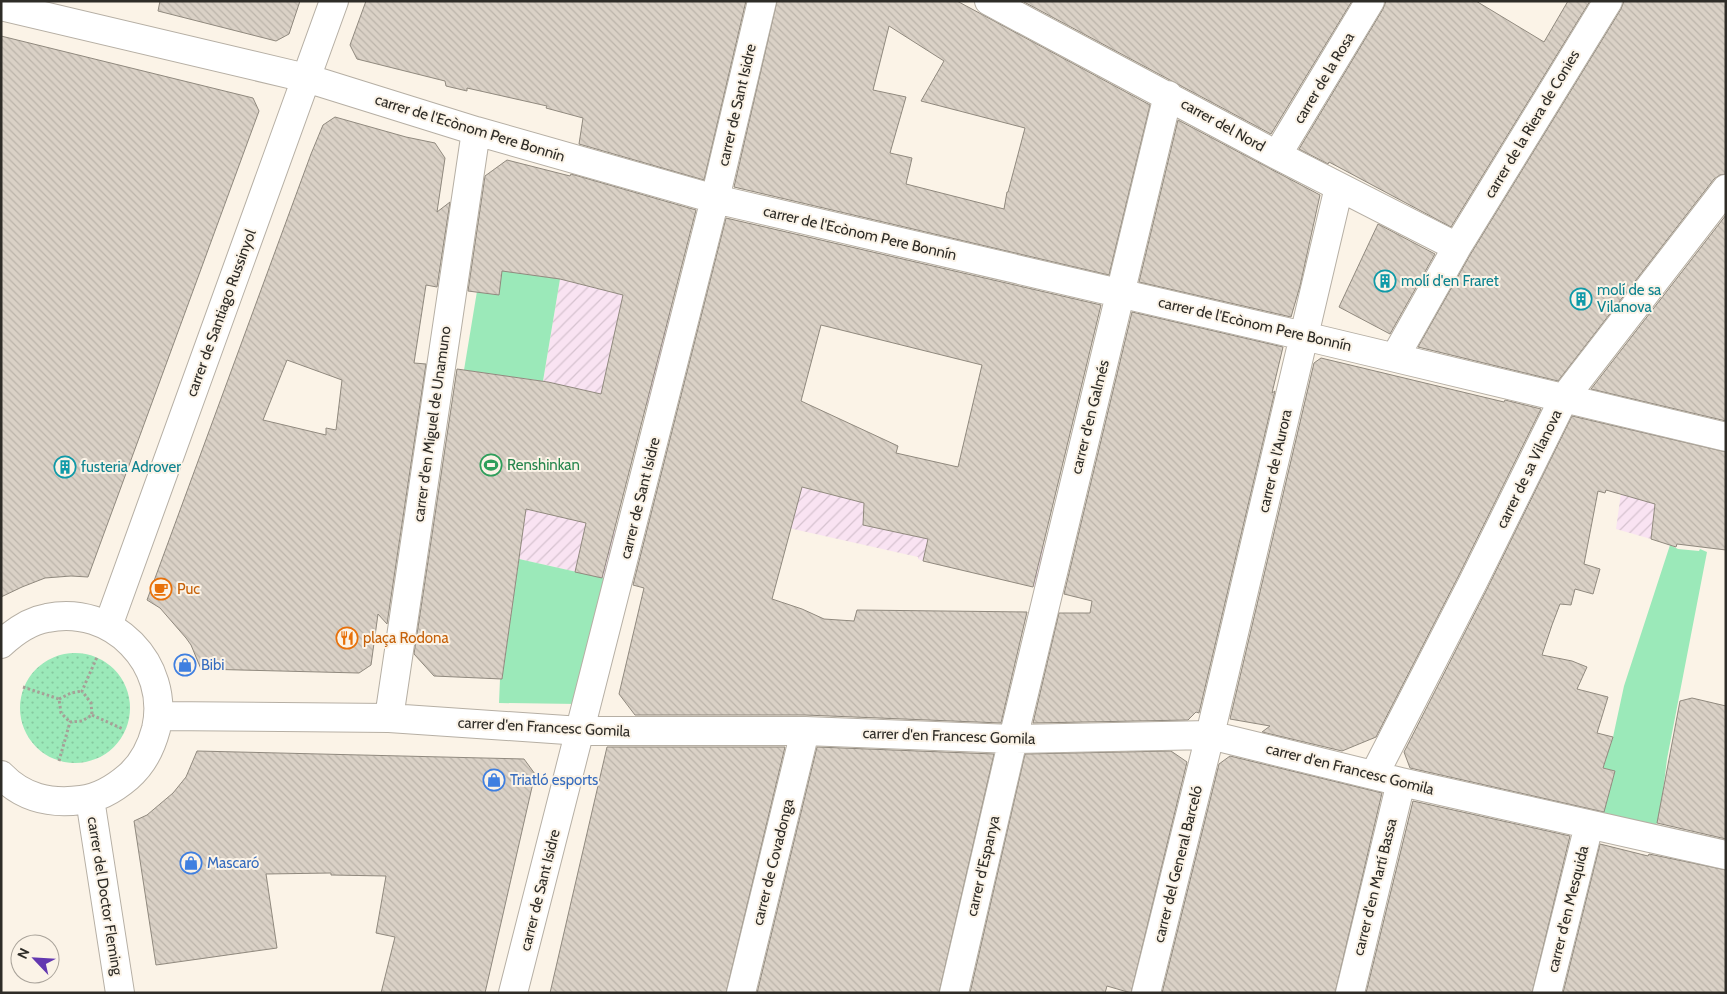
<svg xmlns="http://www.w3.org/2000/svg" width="1727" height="994" font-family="Cabin,sans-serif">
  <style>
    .industrial { fill: url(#industrial-furrows) }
    .grass { fill: #9be9b9 }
    .garden { fill: url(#garden-dots) }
    .building { fill: url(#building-back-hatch); stroke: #90897e; fill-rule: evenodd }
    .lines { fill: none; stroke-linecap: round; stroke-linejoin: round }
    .street-casing { stroke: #b6afa4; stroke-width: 30 }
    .path { stroke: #a6a097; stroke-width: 3; stroke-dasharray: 2.5 2.5; stroke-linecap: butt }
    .street { stroke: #fff; stroke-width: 28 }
    .labels { text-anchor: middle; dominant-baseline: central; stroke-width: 4; stroke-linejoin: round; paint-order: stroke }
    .street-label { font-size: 15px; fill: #2e2c27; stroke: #fbf3e7 }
    .culture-label { font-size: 15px; fill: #0d838f; stroke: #fbf3e7; text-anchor: start }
    .leisure-label { font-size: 15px; fill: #27864d; stroke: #fbf3e7; text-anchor: start }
    .food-label { font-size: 15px; fill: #c56008; stroke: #fbf3e7; text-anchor: start }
    .shop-label { font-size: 15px; fill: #366cbe; stroke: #fbf3e7; text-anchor: start }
  </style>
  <defs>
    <pattern id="industrial-furrows" width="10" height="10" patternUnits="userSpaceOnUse" patternTransform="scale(1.25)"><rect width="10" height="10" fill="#f9e3f2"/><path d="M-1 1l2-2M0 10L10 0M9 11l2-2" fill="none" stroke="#d6c3d0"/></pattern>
    <pattern id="garden-dots" width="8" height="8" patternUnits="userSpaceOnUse" patternTransform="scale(1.25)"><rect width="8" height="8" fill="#9be9b9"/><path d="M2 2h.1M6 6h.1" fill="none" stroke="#86c89f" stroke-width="1.8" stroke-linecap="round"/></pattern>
    <pattern id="building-back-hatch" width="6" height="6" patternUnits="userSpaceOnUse" patternTransform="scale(1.25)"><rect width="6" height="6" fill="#dad1c6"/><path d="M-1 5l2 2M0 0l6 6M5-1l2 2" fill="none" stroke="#bbb4aa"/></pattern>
  </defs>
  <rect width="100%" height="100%" fill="#fbf3e7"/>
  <!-- industrial -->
  <path class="industrial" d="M560 279 672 306 649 404 543 382Z
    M1630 428 1662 435 1651 539 1616 529Z
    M780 482 1044 547 1035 587 923 561 918 559V557L771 524Z
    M526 509 619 530 608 579 519 559Z"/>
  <!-- grass -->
  <path class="grass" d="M481 267 560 279 543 381 464 370Z
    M1670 545 1678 549 1699 551 1700 549 1707 552 1667 759 1661 808 1655 830 1602 818 1615 771 1603 768 1613 737 1624 686Z
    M519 559 608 579 578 704 499 703 500 679H502Z"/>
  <!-- garden -->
  <path class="garden" d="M20 708a55 55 0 1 1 110 0a55 55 0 1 1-110 0Z"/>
  <!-- building -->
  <path class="building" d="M160 1H300L289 34 276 41 158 11Z
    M366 1H746L704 180 579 144 583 118 546 108 547 106 467 88V91L446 86 445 81 357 59 350 45Z
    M777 1H957L1150 105 1109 275 734 187ZM889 26 944 61 921 101 1025 128 1008 192H1007L1004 209 906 184 912 158 890 153 906 97 873 90Z
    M1025 1H1352L1271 134 1024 2Z
    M1386 1H1476L1544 42 1568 1H1590L1451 227 1329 162 1328 164 1299 149 1383 9Z
    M1624 1H1726V174L1720 175 1714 179 1558 381 1418 347 1470 255 1621 9Z
    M1 36 253 98 259 111 88 577 71 576 45 578 22 587 1 597Z
    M335 117 406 137 435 143 445 158 437 212 450 202 437 287 426 285 414 363 426 364 387 624 378 614 371 665 359 673 201 669 191 645 186 638 160 608 147 600 311 154 323 125ZM287 360 342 380 336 430 326 428V435L263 420Z
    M1178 120 1320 195 1300 286 1291 317 1139 282Z
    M507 160 570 176 571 174 696 210 602 578 575 572 586 523 526 509 502 679 434 676 414 654 457 369 548 382 601 394 623 295 560 279 502 271 499 295 468 291 485 176Z
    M1726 215V421L1591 389Z
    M726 218 1101 305 1033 587 923 561 928 539 863 525 864 503 802 487 772 599 802 609 824 619 854 621 857 610 1027 612 1001 723 805 715H635L619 694 644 588 633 585ZM821 325 982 365 958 467 896 453 898 446 801 401Z
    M1378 224 1435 254 1390 334 1339 307Z
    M1132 312 1283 347 1272 393 1275 391 1199 713 1196 712 1188 720 1033 723 1059 613H1090L1092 601 1064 594Z
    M1321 358 1504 402 1505 400 1541 409 1459 575 1376 737 1342 751 1262 732 1270 726 1230 719 1314 363Z
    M1572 416 1726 452V550L1677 544 1676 547 1651 539 1655 504 1606 490 1605 493 1598 491 1584 564 1600 569 1593 594 1575 589 1571 605 1560 604 1552 625 1542 655 1572 661 1587 667 1577 689 1608 697 1597 733 1613 737 1603 768 1615 771 1604 812 1410 768 1404 752 1487 589Z
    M1692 698 1726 706V839L1657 823 1680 701Z
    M607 747H785L726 993H550Z
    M817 747 994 754 939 993H757Z
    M197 751 524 759 535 774 485 993H381L395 937 376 933 386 876 331 875V873L266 874 277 948 156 965 134 821 147 815 173 793 186 777Z
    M1171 751 1187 762 1131 993 1107 986 1105 993H970L1025 754Z
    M1230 756 1382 793 1335 993H1162L1219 764Z
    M1413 801 1570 836 1532 993H1366Z
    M1600 844 1648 856 1649 854 1726 870V993H1563Z"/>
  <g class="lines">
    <!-- street casing -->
    <g class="street-casing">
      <path id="street" d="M989 1 1277 155 1457 247
        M1 6 306 78 476 131 715 199 1304 336 1726 437
        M1277 155 1370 1
        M1395 357 1457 247 1608 1
        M108 626 334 1
        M1 644C14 632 29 621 47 618 112 604 171 664 156 729 151 748 142 765 128 777 114 789 99 798 81 800 50 804 23 798 1 775
        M159 716 389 718 581 731H805L1013 739 1210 735 1401 782 1726 855
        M389 718 476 131
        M1374 775 1473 582 1564 398 1726 189
        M90 799 120 993
        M513 993 715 199 762 1
        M741 993 805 731
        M954 993 1013 739 1168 95
        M1146 993 1210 735 1339 187
        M1350 993 1401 782
        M1547 993 1589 825"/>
    </g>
    <!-- path -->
    <path class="path" d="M23 687 59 699 61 713 70 722
      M59 699 71 693 82 691
      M92 715 123 729
      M59 761 70 722 82 721 92 715 91 703 82 691 97 657"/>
    <!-- street -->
    <use href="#street" class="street"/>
  </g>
  <!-- icons -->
  <defs>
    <g id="building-ring" transform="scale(1.125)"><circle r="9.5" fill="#fbf3e7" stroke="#0f9aa8" stroke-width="1.5"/><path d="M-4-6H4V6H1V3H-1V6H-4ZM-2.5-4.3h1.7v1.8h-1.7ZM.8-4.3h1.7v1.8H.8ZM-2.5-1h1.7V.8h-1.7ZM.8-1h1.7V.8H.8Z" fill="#0f9aa8"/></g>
    <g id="stadium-ring" transform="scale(1.125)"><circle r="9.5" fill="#fbf3e7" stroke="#2e9e5b" stroke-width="1.5"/><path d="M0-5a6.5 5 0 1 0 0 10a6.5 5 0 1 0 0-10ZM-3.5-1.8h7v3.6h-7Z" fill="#2e9e5b"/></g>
    <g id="cafe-ring" transform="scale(1.125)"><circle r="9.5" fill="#fbf3e7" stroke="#e8710a" stroke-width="1.5"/><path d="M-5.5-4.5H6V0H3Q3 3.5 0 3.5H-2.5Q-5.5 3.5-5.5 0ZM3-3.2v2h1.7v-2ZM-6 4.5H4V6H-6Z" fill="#e8710a"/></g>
    <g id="restaurant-ring" transform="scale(1.125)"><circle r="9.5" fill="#fbf3e7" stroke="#e8710a" stroke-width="1.5"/><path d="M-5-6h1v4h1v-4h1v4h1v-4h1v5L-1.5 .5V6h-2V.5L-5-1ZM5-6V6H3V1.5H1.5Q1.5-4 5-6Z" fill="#e8710a"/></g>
    <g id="shop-ring" transform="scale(1.125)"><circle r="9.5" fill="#fbf3e7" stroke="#3f7fe0" stroke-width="1.5"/><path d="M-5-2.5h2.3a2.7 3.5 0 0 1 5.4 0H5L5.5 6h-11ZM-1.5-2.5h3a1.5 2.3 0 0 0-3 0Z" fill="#3f7fe0"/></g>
  </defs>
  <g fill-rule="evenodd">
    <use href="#building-ring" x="1385" y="281"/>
    <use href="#building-ring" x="1581" y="299"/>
    <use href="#stadium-ring" x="491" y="465"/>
    <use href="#building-ring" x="65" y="467"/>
    <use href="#cafe-ring" x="161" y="589"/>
    <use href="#restaurant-ring" x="347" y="638"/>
    <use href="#shop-ring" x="185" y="665"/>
    <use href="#shop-ring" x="494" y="780"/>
    <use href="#shop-ring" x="191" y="863"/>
  </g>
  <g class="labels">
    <!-- street labels -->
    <g class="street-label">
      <text transform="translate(1324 78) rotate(-59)">carrer de la Rosa</text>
      <text transform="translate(737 105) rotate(-77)">carrer de Sant Isidre</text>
      <text transform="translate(1532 124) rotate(-59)">carrer de la Riera de Conies</text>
      <text transform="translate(1223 125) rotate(29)">carrer del Nord</text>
      <text transform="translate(470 128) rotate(17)">carrer de l'Ecònom Pere Bonnín</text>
      <text transform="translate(860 233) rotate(13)">carrer de l'Ecònom Pere Bonnín</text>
      <text transform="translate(221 313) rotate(-70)">carrer de Santiago Russinyol</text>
      <text transform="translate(1255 324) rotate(13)">carrer de l'Ecònom Pere Bonnín</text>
      <text transform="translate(1090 417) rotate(-76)">carrer d'en Galmés</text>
      <text transform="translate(432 424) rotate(-82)">carrer d'en Miguel de Unamuno</text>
      <text transform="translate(1275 461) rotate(-77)">carrer de l'Aurora</text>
      <text transform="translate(1529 469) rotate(-64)">carrer de sa Vilanova</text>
      <text transform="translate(640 498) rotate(-76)">carrer de Sant Isidre</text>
      <text transform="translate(544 727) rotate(3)">carrer d'en Francesc Gomila</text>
      <text transform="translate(949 736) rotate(2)">carrer d'en Francesc Gomila</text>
      <text transform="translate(1350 769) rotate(14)">carrer d'en Francesc Gomila</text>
      <text transform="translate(773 862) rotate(-76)">carrer de Covadonga</text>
      <text transform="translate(1178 864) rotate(-76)">carrer del General Barceló</text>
      <text transform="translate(983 866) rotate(-77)">carrer d'Espanya</text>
      <text transform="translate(1375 887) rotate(-76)">carrer d'en Martí Bassa</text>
      <text transform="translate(540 890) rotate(-76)">carrer de Sant Isidre</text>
      <text transform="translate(105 896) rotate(81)">carrer del Doctor Fleming</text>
      <text transform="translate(1568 909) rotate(-76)">carrer d'en Mesquida</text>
    </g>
    <!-- culture labels -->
    <g class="culture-label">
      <text x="1401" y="281">molí d'en Fraret</text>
      <text x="1597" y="290">molí de sa<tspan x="1597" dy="17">Vilanova</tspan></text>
      <text x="81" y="467">fusteria Adrover</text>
    </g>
    <!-- leisure labels -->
    <g class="leisure-label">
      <text x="507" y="465">Renshinkan</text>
    </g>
    <!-- food labels -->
    <g class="food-label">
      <text x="177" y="589">Puc</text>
      <text x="363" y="638">plaça Rodona</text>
    </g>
    <!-- shop labels -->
    <g class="shop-label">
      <text x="201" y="665">Bibi</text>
      <text x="510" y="780">Triatló esports</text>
      <text x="207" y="863">Mascaró</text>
    </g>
  </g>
  <!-- border -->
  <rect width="1727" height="994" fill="none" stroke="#2e2c27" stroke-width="5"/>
  <!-- north arrow -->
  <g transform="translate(35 959) rotate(295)"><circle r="24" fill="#fbf3e7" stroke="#a9a39a"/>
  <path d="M0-4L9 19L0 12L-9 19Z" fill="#6338b0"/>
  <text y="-8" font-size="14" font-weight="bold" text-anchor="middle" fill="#2e2c27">N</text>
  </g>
</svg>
